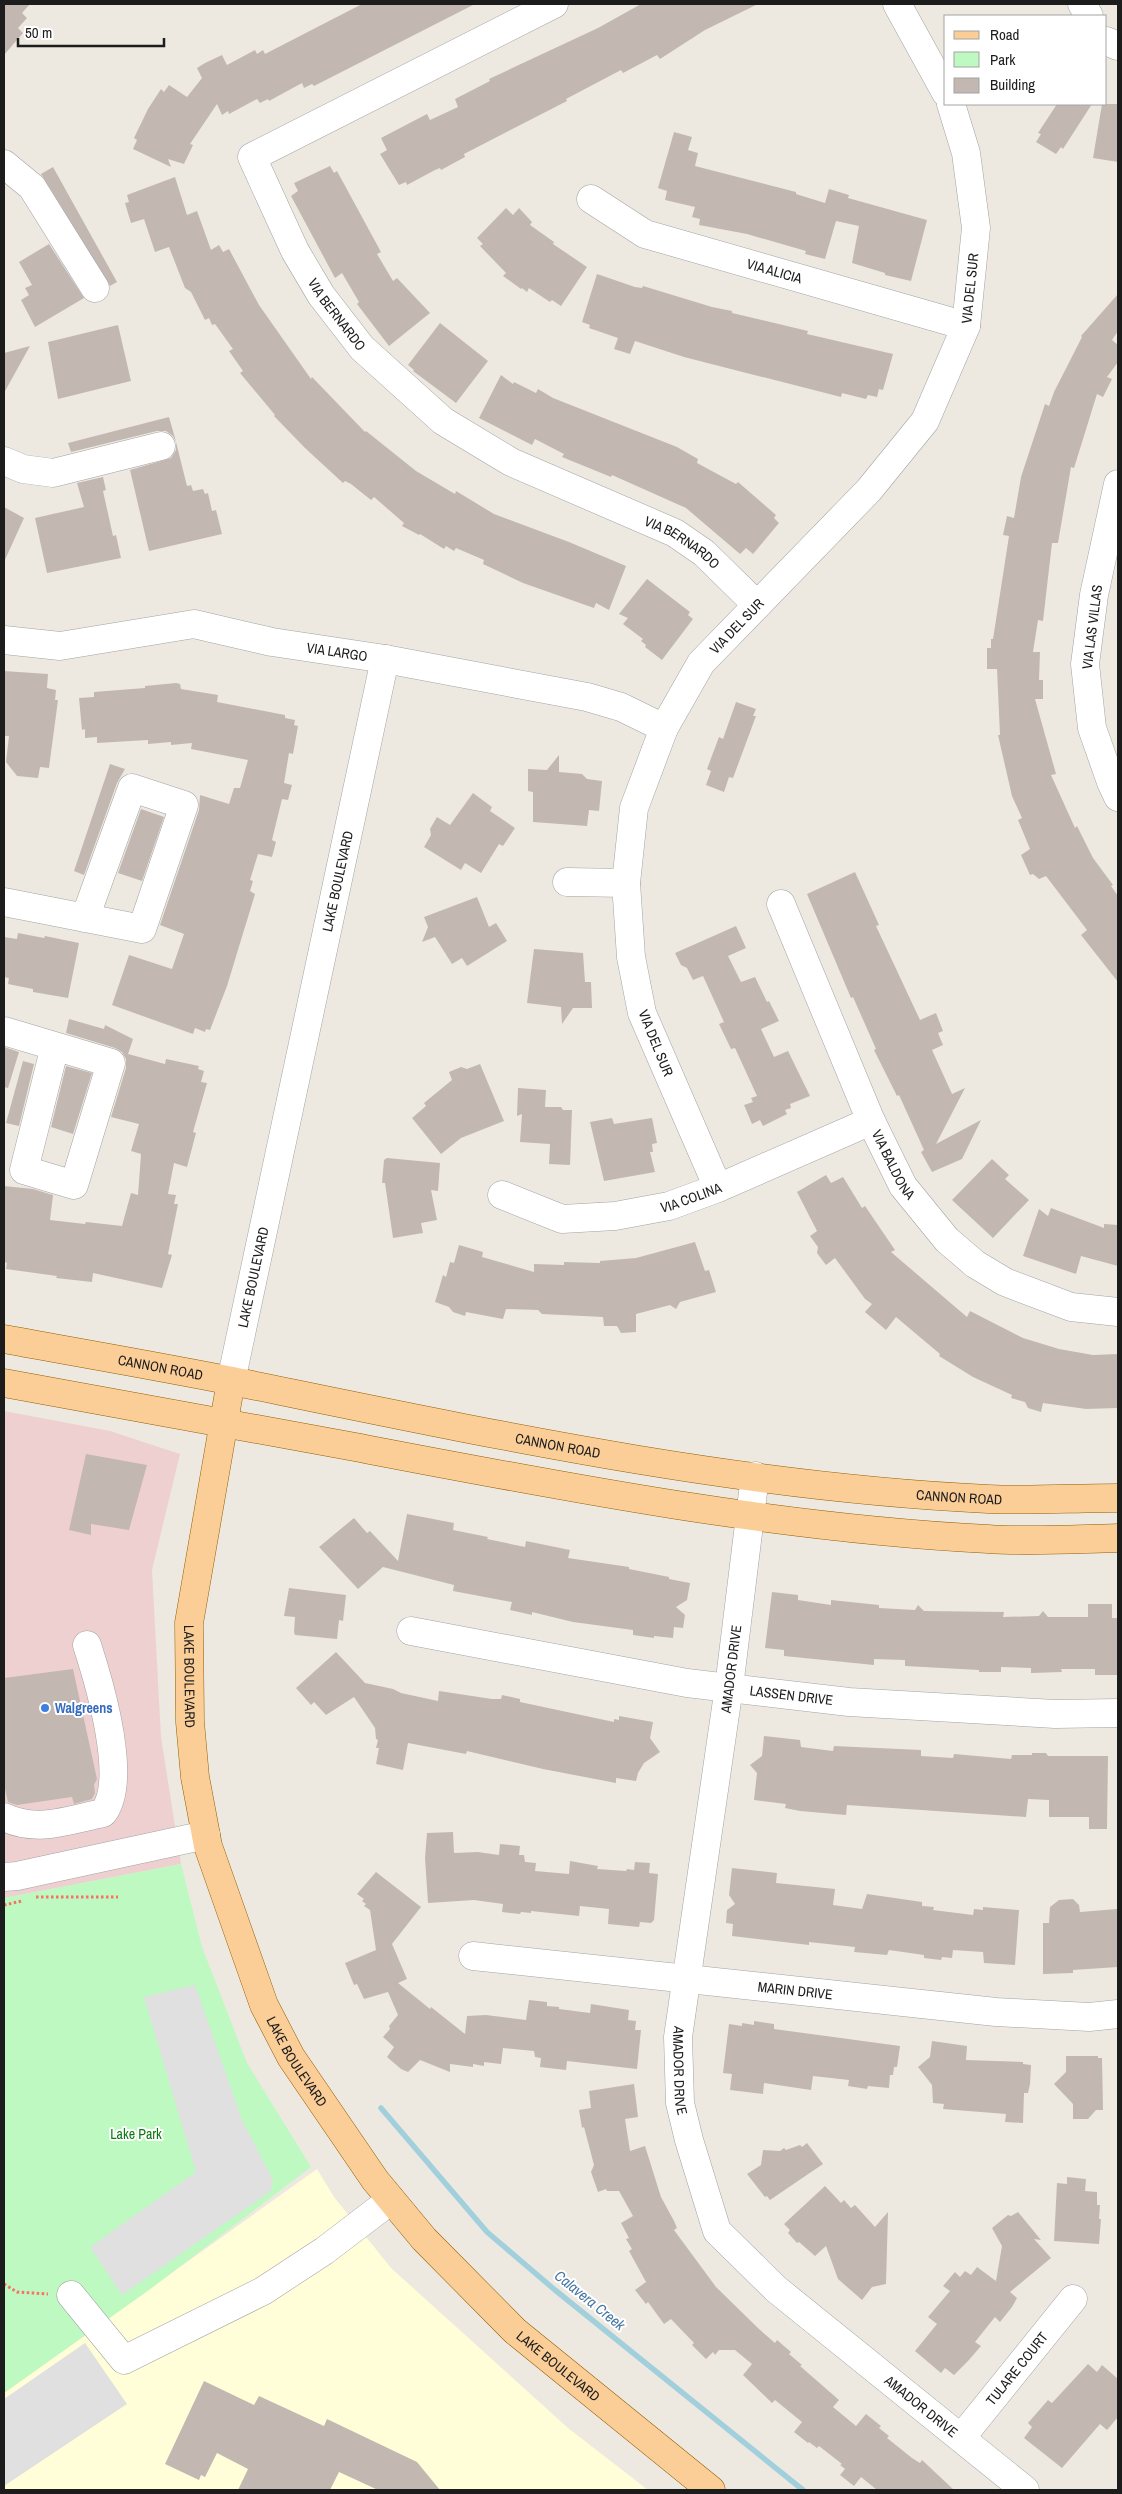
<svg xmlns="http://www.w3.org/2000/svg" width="1122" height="2494" font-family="'Archivo Narrow',sans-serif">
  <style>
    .commercial { fill: #efd0d0 }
    .education { fill: #fffed9 }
    .park { fill: #bdf9c0 }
    .parking { fill: #e0e0e0 }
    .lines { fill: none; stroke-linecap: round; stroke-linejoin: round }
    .stream { stroke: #a1d0dc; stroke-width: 5.5 }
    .building { fill: #c2b8b1 }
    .minor-casing { stroke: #a3a3a3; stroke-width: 29 }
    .major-casing { stroke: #935f00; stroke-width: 29 }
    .path { stroke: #f97266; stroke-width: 3; stroke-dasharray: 2.5 2.5; stroke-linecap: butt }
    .minor { stroke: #fff; stroke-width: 28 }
    .major { stroke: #fbce98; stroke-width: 28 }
    .shop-dot { fill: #3f7fe0; stroke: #fff; stroke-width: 2 }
    .labels { text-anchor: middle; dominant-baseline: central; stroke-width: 4; stroke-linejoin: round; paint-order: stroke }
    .street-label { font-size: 14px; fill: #1c1c1c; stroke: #fff }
    .shop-label { font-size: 14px; font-weight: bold; fill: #366cbe; stroke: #fff; text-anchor: start }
    .park-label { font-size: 14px; fill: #0b7811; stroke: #fff }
    .water-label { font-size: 15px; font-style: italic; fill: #4677a3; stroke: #fff }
  </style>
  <rect width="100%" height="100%" fill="#ede9e1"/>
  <!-- commercial -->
  <path class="commercial" d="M4 1411 110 1431 180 1454 152 1570 161 1737 181 1864 4 1898Z"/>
  <!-- education -->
  <path class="education" d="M317 2169 334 2197 391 2268 568 2428 648 2490H4V2393Z"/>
  <!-- park -->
  <path class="park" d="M181 1864 202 1947 247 2063 311 2167 149 2290 4 2393V1898Z"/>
  <!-- parking -->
  <path class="parking" d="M195 1985 242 2120 273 2180 271 2191 122 2295 90 2247 196 2172 144 1997Z
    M85 2343 127 2404 4 2486V2399Z"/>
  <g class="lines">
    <!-- stream -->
    <path class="stream" d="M381 2108 487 2232 555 2290 803 2490"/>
  </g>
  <!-- building -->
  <path class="building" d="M4 4H30L22 13 27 18 18 28 23 33 4 55Z
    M362 4H475L314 86 312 84 304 88 302 83 269 101 268 99 260 103 257 99 229 114 228 111 222 115 217 104 190 144 193 145 184 164 168 159 171 167 133 149 137 140 134 138 148 109 161 89 164 92 169 85 187 97 202 78 197 68 205 63 222 55 227 65 255 50 257 54 263 50 265 54Z
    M641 4H758L705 30 660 59 657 55 623 73 621 70 566 99 567 101 464 154 465 157 441 170 440 168 435 170 407 185 406 182 399 185 380 154 387 150 381 138 427 114 430 120 458 107 455 99 490 81 489 79 598 28Z
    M1057 104H1092L1063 149 1061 147 1056 154 1036 142 1041 134 1038 133Z
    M1102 104H1118V162L1093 158Z
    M674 132 692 137 688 150 698 153 695 166 796 192V194L825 203 829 189 849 195 848 198 927 220 911 281 885 275V273L852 263 859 226 836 221 825 259 805 254 806 251 747 234 699 225 700 219 692 217 695 207 665 200 667 191 658 188Z
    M330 166 334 173 337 171 381 252 377 254 393 281 397 278 430 313 389 346 357 304 359 302 342 273 335 278 291 196 298 191 294 183Z
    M53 167 117 282 110 286 41 174Z
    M175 177 187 215 197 211 211 250 219 245 223 252 229 249 259 305 311 379 312 377 365 432 366 431 416 471 455 494 456 491 494 514 569 542 626 566 609 610 596 603 594 608 523 583 483 564 484 560 456 548 454 551 446 546 444 549 420 534 419 535 402 526 404 523 374 497 371 500 351 484 345 481 343 483 305 448 274 416 275 415 240 373 243 371 229 351 233 349 215 324 212 325 209 318 205 320 191 292 185 288 169 247 155 252 144 219 131 223 125 203 129 202 127 195Z
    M506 208 513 215 519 208 532 222 530 225 554 242 553 244 587 267 561 306 552 300 550 302 529 288 527 292 522 288 521 289 503 276 506 273 480 246 483 244 477 238Z
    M49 244 84 298 35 327 21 300 29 295 25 288 32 285 19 262Z
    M597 274 635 287 642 288 643 286 712 307 732 311V313L808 331 807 334 893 354 883 390 879 389 877 397 868 395 866 399 842 393 841 397 684 357 635 341 630 354 614 349 618 338 589 328 590 325 582 322Z
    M1118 294V331L1112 340 1118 345V362L1107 377 1112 379 1103 397 1097 394 1074 468 1071 467 1058 543H1052L1043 621 1038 620 1033 652H1040L1039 680H1043V699H1035L1056 774 1051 775 1075 828 1077 826 1093 858 1113 885 1111 886 1118 896V982L1081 935 1087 930 1046 876 1039 879 1033 874 1030 875 1021 855 1030 849 1018 820 1022 818 1012 796 998 735H1000L997 669H987V648H991V639H993L1009 536 1003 535 1007 516 1014 518 1021 477 1045 404 1049 406 1054 392 1082 337 1081 336Z
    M440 323 488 361 456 403 413 371 414 370 408 365Z
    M118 325 131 381 58 399 48 342Z
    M30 346 4 393V353Z
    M501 375 513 384 514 382 536 393 538 389 553 398 677 447 698 459 697 463 736 484 738 482 776 515 774 518 779 523 753 554 746 548 740 554 686 508 612 475 611 477 562 457 564 454 535 439 532 445 479 418Z
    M169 417 175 438 187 486 191 485 193 491 203 489 205 494 208 493 212 511 216 510 222 534 149 551 130 470 171 458 176 450V442L173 436 166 431H157L71 452 68 443Z
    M103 477 106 490 103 491 113 536 116 535 121 558 47 573 35 518 84 507 77 483Z
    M4 507 24 518 4 562Z
    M647 579 690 612 688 615 693 619 662 660 645 647 646 645 641 641 643 639 623 624 628 618 619 614Z
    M4 671 48 674 47 688 56 690 55 700H58L49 768 40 767 38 778 17 776 6 762 9 736H4Z
    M176 683 180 684 181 689 218 695 217 702 285 715V718L295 720 294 725 298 726 293 754 289 753 284 783 292 785 288 800 282 799 272 840 276 842 272 857 258 854 250 880 253 881 250 891 255 894 227 986 210 1030 206 1029 205 1032 195 1028 193 1034 112 1005 129 955 172 969 184 934 160 925 199 810 200 795 229 804 234 788H240L248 760 191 749 192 743 171 745V742L148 744V740L97 743V737L85 738V729L82 730 79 698 94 697V692L145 688V686Z
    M736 702 756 709 753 716H756L733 778 729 777 724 792 706 785 711 771 707 769 719 737 723 739Z
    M559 755V772L582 774 587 779 602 781 599 811 589 810 587 826 533 822V792L528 791V769L547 770Z
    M110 764 125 769 117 783 84 875 74 871Z
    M473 793 492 807 490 811 515 828 503 846 499 844 481 873 465 863 461 870 424 847 431 835 430 829 437 817 450 825Z
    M141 809 164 817 142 881 118 873Z
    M855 872 879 925 876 926 920 1020 936 1013 943 1031 938 1033 943 1045 932 1050 952 1094 965 1088 936 1144 981 1120 962 1159 932 1172 921 1152 924 1150 899 1095 897 1096 874 1050 876 1049 853 997 851 998 807 894Z
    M477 897 489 927 496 923 507 941 467 966 462 958 452 964 435 937 422 942 428 927 424 917Z
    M736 926 746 948 728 956 741 982 755 977 767 1002 769 1001 779 1021 761 1029 774 1057 788 1051 810 1096 790 1104 791 1108 785 1110 787 1114 763 1126 760 1120 752 1124 744 1105 753 1102 751 1098 757 1096 735 1048 731 1049 719 1024 724 1022 703 976 693 980 687 968 681 965 675 953Z
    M18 933 44 938 45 936 79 943 68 998 33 992V989L8 984 9 978 4 977V937L17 939Z
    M534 949 583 953 585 982H591L592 1008H573L562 1024 561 1007 527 1003Z
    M69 1019 104 1029 105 1025 133 1039 128 1054 165 1064 166 1059 199 1066 198 1069 204 1071 201 1082 207 1083 193 1132 196 1133 187 1167 174 1163 168 1194 176 1195 174 1204H178L168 1254 172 1255 162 1288 93 1273 92 1282 56 1278 57 1276 6 1269 7 1263 4 1262V1186L33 1189 53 1195 50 1220 85 1224 86 1222 122 1226 131 1193 138 1195 141 1154 131 1151 139 1124 111 1117 126 1068V1059L122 1052 115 1048 66 1033Z
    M4 1047 19 1052 8 1088 4 1087Z
    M23 1061 34 1064 19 1126 6 1123Z
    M480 1064 504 1121 461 1138 441 1154 412 1118 426 1106 424 1103 452 1080 449 1072 461 1067 467 1069Z
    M66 1066 92 1073 73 1134 51 1127Z
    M518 1088 546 1090 545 1107H561L563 1110H572L570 1165 549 1164 550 1144 520 1142 522 1114 517 1116Z
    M612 1118 614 1124 652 1118 657 1143 652 1144 653 1152H650L655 1172 604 1181 590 1122Z
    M387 1158 440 1163 438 1191 431 1190 437 1220 421 1223 423 1233 393 1238 385 1183H382L384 1160Z
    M992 1159 1009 1175 1005 1179 1029 1200 993 1238 952 1200Z
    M826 1175 831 1183 843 1177 862 1208 865 1206 895 1250 891 1252 967 1317 970 1311 1023 1338 1059 1349 1093 1355 1118 1354V1408L1086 1409 1043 1403 1041 1412 1028 1408 1025 1402 1011 1398 1012 1395 973 1377 939 1356 940 1354 896 1317 886 1330 865 1312 872 1304 865 1299 835 1258 826 1265 817 1253 818 1247 810 1236 817 1231 797 1192Z
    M1051 1208 1104 1228V1224L1118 1225V1266L1081 1256 1076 1274 1023 1256 1039 1209 1048 1216Z
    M695 1242 705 1271 709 1270 716 1292 680 1302 676 1309 670 1305 636 1314V1332L621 1333 617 1326H604L603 1317 542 1314 538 1310 506 1309 503 1319 466 1312 465 1316 453 1312 449 1307 435 1302 443 1275 446 1277 450 1262 454 1263 459 1245 483 1252 482 1257 534 1272V1264L564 1265V1262L600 1263V1261L636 1258Z
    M86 1454 147 1465 129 1530 91 1524V1535L69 1530Z
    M407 1514 454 1523 453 1530 488 1537 487 1539 525 1547 526 1541 570 1550 568 1558 629 1567V1569L669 1577V1579L690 1583 687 1600 676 1607 685 1615 683 1628 674 1627 673 1638 654 1636V1638L633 1635V1630L573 1622 532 1612V1615L510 1610 512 1602 453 1591 454 1585 383 1567 358 1589 319 1547 354 1518 367 1533 370 1531 398 1561Z
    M289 1588 346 1595 343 1621 339 1620 337 1639 295 1635 294 1632 295 1617 284 1616Z
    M772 1592 798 1595V1600L831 1605V1600L879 1605V1608L915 1610 918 1605 924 1611 1004 1612 1003 1617 1039 1616 1043 1611 1048 1617H1088V1604H1112V1618H1118V1675H1095V1669H1061L1062 1672 1031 1673V1668L1001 1667V1672H979V1670L905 1666V1660L874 1659V1665L784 1656V1650L765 1648Z
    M336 1652 365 1683 393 1689 401 1693 438 1701 439 1691 492 1699H501L502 1695 520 1699V1702L614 1722V1719L619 1720V1716L653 1722 650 1738 660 1752 644 1763 638 1773 636 1781 616 1778V1783L543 1769 467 1751 466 1754 408 1743 403 1770 376 1764 379 1748H376L378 1740 376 1739 375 1728 354 1697 326 1715 314 1702 311 1705 296 1688Z
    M73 1669 97 1779 94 1785 95 1793 92 1799 74 1804 72 1797 17 1805 8 1802 4 1784V1678Z
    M764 1736 800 1740 801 1747 833 1751 834 1746 921 1750V1756L953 1758 954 1754 1011 1759 1012 1755H1032V1753H1046L1048 1756H1108L1107 1829H1089V1817H1049V1800L1028 1799 1026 1817 847 1805 846 1815 800 1811 785 1808 786 1804 754 1800 757 1773 750 1765 762 1756Z
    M453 1832 454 1853 478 1852 499 1855 500 1844 520 1846 519 1855H524L525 1862 536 1863 535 1871 569 1874 570 1861 598 1866 597 1869 626 1871 627 1869 634 1870 635 1862 650 1863 649 1873 658 1874 654 1920 651 1923 640 1922 639 1927 608 1924 609 1909 580 1906 579 1916 531 1911V1913L521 1912 520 1914 502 1912 503 1904 474 1900 428 1903 425 1858 427 1833Z
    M732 1868 777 1873 776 1883 835 1889 833 1905 862 1909 867 1894 922 1902V1906L934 1907 933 1910 973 1915 974 1909 983 1910V1907L1019 1910 1015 1965 984 1963 983 1952 953 1950 952 1958 942 1957 941 1960 924 1958V1955L889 1950 887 1955 854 1952 855 1947 809 1942V1945L732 1936 733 1924 726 1923 727 1910 735 1904 729 1895Z
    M376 1872 421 1907 392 1944 407 1979 398 1983 430 2009 431 2007 465 2034 467 2016 486 2015 526 2020 529 2000 547 2002V2006L559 2007V2009L590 2013 591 2004 629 2010 628 2020 636 2021 635 2030H641L637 2069 567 2061 566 2070 540 2067 541 2058 535 2057 534 2051 503 2048 501 2064 484 2062V2066L473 2064V2067L450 2064V2072L420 2060 408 2072 401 2069 387 2057 394 2047 383 2037 390 2029 389 2026 398 2015 388 1992 364 1999 357 1984 354 1985 345 1963 376 1950 370 1910 364 1906 366 1904 362 1901 364 1899 357 1894Z
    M1073 1899 1079 1905 1080 1912 1117 1909 1118 1967 1073 1970V1973L1043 1974V1923H1049L1050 1907 1059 1900Z
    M754 2021 774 2024V2029L900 2046 897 2067H894L893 2075H890L889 2088 868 2086 867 2089 848 2086 849 2080 813 2076 811 2090 764 2083 763 2094 730 2090 732 2074 723 2073 729 2024 742 2026V2023L754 2025Z
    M932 2041 967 2046 966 2060 1023 2062V2064L1031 2065 1030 2084 1028 2093H1024L1023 2123 1005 2122 1006 2114 943 2109 944 2104 933 2103 932 2085 918 2067 930 2057Z
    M1066 2056H1098V2058H1102L1103 2110H1096L1088 2119H1073V2104L1054 2084 1066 2072Z
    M634 2084 638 2117 625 2119 630 2151 645 2146 661 2197 674 2221 677 2228 674 2230 716 2287 759 2329 775 2343 777 2340 791 2352 789 2354 802 2365 800 2366 839 2400 833 2407 856 2426 866 2414 881 2426 879 2428 889 2436 887 2438 912 2458 920 2463 922 2460 954 2490H877L861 2477 854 2486 840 2475 845 2469 840 2465 842 2464 819 2446 817 2448 809 2442 808 2443 794 2432 802 2422 775 2400 772 2403 743 2375 752 2364 735 2350H719L715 2355 713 2352 706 2359 692 2345 694 2343 671 2319 664 2324 648 2302 646 2304 635 2290 646 2282 629 2251 632 2249 626 2239 629 2238 621 2223 633 2216 619 2191H607L606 2189 598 2192 591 2172 594 2165 584 2127 582 2128 579 2110 591 2108 589 2091Z
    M807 2143 823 2164 770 2200 767 2196 765 2197 747 2174 761 2165 763 2150 780 2151 784 2148 786 2150 800 2145 802 2147Z
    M1067 2177 1086 2179 1085 2191 1097 2192V2205H1100L1099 2219H1101L1099 2244 1054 2241 1057 2183 1067 2184Z
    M825 2186 841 2203 844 2200 851 2208 855 2205 875 2227 888 2212 886 2284 872 2287 862 2300 838 2279 826 2246 815 2256 799 2242 797 2243 788 2233 790 2230 784 2224Z
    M1018 2212 1041 2240 1034 2239 1051 2258 1010 2292 1017 2298 1012 2307 1000 2322 995 2317 975 2342 981 2346 968 2361 954 2375 945 2368 941 2373 915 2351 937 2324 928 2317 950 2291 943 2286 955 2272 960 2277 965 2271 971 2275 977 2267 996 2281 1002 2246 992 2228 1008 2215 1011 2216Z
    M1088 2364 1097 2372 1102 2365 1118 2379V2417L1107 2430 1100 2424 1062 2468 1024 2438 1032 2427 1028 2423 1048 2400 1052 2403Z
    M204 2381 254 2405 259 2396 324 2426 327 2419 417 2462 440 2490H378L339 2472 330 2490H238L248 2469 217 2453 205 2477 201 2475 199 2480 165 2464Z"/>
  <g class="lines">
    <!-- minor casing -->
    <g class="minor-casing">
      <g id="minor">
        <path id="s1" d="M554 4 252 157 295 251 321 295 362 348 443 421 511 462 675 533 704 553 757 605"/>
        <path d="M897 4 946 93"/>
        <path d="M1082 4 1089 16"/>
        <path d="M1106 41 1118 46"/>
        <path d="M4 164 32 187 95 288"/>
        <path id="s2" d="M591 199 645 234 966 326"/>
        <path d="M4 461 23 469 53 473 161 446"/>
        <path d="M1118 484 1094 595 1085 664 1092 728 1111 782 1118 797"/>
        <path id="s3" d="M4 640 60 646 194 624 272 642 385 659 587 697 621 707 664 728"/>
        <path d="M567 882 626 883"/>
        <path d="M4 902 142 929 184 805 132 788 85 918"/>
        <path id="s4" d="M781 904 871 1121 903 1186 947 1240 975 1264 1005 1282 1071 1307 1118 1312"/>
        <path d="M4 1031 111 1063 74 1185 24 1170 55 1046"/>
        <path id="s5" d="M718 1188 642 1013 631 957 626 883 634 808 664 728 701 663 869 490 925 421 966 326 976 228 966 153 951 104"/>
        <path id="s6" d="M502 1195 562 1219 615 1216 669 1206 718 1188 871 1121"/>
        <path id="s7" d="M231 1381 385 659"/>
        <path id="s8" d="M755 1476 729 1687 678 2037 680 2103 689 2140 717 2231 776 2289 1025 2490"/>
        <path id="s9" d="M411 1631 687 1683 849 1702 1055 1714 1118 1713"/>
        <path d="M4 1817C36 1833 69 1820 103 1813 129 1781 99 1682 87 1645"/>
        <path d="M4 1877 17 1876 206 1835"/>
        <path id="s10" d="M473 1956 996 2012 1089 2017 1118 2014"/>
        <path d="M71 2295 124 2360 263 2291 324 2251 391 2200"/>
        <path id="s11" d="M961 2438 1073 2299"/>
      </g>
    </g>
    <!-- major casing -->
    <g class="major-casing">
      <g id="major">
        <path id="s12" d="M4 1339C80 1353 156 1366 232 1381 482 1432 733 1487 988 1499 1031 1501 1075 1498 1118 1498"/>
        <path id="s13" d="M231 1381 189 1623 190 1722 195 1777 208 1846 264 2005 291 2057 375 2180 424 2239 515 2331 711 2490"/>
        <path d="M4 1383C121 1404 238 1425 355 1447 564 1487 775 1528 988 1539 1031 1542 1075 1539 1118 1538"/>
      </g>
    </g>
    <!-- path -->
    <path class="path" d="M36 1897H118
      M4 1905 22 1901
      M4 2284 17 2292 48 2294"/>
    <!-- minor -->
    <use href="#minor" class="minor"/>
    <!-- major -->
    <use href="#major" class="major"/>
  </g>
  <!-- markers -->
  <circle class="shop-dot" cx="45" cy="1708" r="5"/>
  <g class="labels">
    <!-- street labels -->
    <g class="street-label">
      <text stroke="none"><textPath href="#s2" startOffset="199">VIA ALICIA</textPath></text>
      <text stroke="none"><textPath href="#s5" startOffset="1029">VIA DEL SUR</textPath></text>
      <text stroke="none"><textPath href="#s1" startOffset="518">VIA BERNARDO</textPath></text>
      <text stroke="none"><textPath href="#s1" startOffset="938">VIA BERNARDO</textPath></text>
      <text stroke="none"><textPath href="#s5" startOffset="609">VIA DEL SUR</textPath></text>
      <text transform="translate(1092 627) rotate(-83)">VIA LAS VILLAS</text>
      <text stroke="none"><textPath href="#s3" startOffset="338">VIA LARGO</textPath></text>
      <text stroke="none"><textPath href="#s7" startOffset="511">LAKE BOULEVARD</textPath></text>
      <text transform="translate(656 1043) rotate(68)">VIA DEL SUR</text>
      <text stroke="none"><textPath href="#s4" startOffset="284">VIA BALDONA</textPath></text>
      <text stroke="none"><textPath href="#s6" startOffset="196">VIA COLINA</textPath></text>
      <text stroke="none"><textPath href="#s7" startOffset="106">LAKE BOULEVARD</textPath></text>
      <text stroke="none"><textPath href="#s12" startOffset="159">CANNON ROAD</textPath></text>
      <text stroke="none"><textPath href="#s12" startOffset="564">CANNON ROAD</textPath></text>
      <text stroke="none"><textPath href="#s12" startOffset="969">CANNON ROAD</textPath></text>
      <text transform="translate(731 1669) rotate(-83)">AMADOR DRIVE</text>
      <text stroke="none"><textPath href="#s13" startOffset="299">LAKE BOULEVARD</textPath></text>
      <text stroke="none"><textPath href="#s9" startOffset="386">LASSEN DRIVE</textPath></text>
      <text stroke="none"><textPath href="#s10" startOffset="324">MARIN DRIVE</textPath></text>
      <text stroke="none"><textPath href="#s13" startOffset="704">LAKE BOULEVARD</textPath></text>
      <text stroke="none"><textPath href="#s8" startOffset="600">AMADOR DRIVE</textPath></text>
      <text stroke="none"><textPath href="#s13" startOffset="1108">LAKE BOULEVARD</textPath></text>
      <text stroke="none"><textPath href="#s11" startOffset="89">TULARE COURT</textPath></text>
      <text stroke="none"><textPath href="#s8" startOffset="1035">AMADOR DRIVE</textPath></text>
    </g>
    <!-- shop labels -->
    <g class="shop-label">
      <text x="55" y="1708">Walgreens</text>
    </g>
    <!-- park labels -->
    <g class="park-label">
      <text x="136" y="2134">Lake Park</text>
    </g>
    <!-- water labels -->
    <g class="water-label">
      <text transform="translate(590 2300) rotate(39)">Calavera Creek</text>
    </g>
  </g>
  <!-- border -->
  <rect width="1122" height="2494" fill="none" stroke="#1c1c1c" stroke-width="10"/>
  <!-- legend -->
  <rect x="944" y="15" width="162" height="90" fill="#ffffff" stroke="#a4a4a4"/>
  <rect x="954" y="31" width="25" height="8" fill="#fbce98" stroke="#a4a4a4"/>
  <text x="990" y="40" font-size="15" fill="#1c1c1c">Road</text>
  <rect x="954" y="52" width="25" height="15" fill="#bdf9c0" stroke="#a4a4a4"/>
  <text x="990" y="65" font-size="15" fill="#1c1c1c">Park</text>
  <rect x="954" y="78" width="25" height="15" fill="#c2b8b1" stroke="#a4a4a4"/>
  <text x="990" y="90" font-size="15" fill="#1c1c1c">Building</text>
  <!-- scale -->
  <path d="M18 38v8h146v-8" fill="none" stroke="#1c1c1c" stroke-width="2.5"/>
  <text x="25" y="38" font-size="15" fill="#1c1c1c" stroke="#ffffff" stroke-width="4" paint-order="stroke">50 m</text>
</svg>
